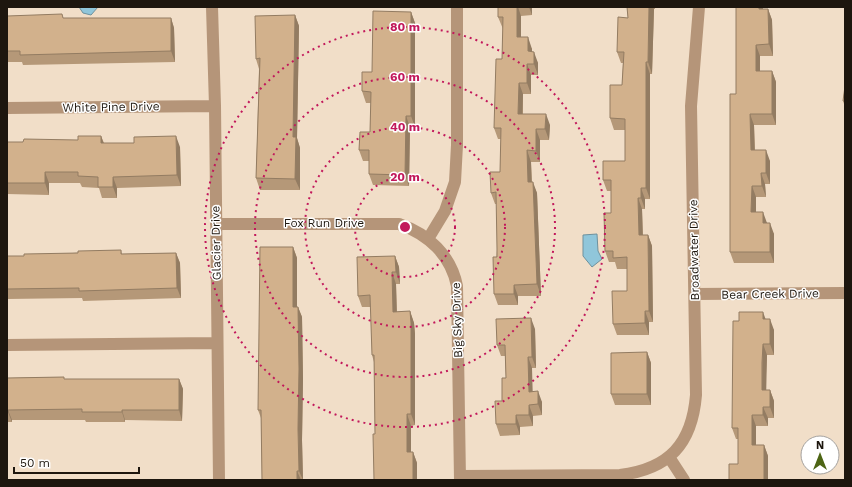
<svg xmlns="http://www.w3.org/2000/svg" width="852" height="487" font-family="'Work Sans',sans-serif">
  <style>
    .water { fill: #90c6da; stroke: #6e919d }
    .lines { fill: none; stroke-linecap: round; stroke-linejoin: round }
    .street { stroke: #b59579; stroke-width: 12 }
    .wall { fill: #b59878 }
    .shaded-wall { fill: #937c62 }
    .building { fill: #d2b18c; stroke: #937c62 }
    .ring { fill: none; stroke: #c2185b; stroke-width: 2; stroke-dasharray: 2 4 }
    .labels { text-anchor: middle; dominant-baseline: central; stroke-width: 3; stroke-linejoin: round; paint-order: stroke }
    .street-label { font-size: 12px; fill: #1d160e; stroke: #fff }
    .centre { fill: #c2185b; stroke: #fff; stroke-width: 2 }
    .ring-label { font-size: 12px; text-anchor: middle; font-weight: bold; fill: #c2185b; stroke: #fff; stroke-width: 3; stroke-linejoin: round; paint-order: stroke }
  </style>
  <rect width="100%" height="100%" fill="#f1dec8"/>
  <!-- water -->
  <path class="water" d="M79 7H98L91 15 83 13Z
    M597 234 598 251 602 259 592 267 583 256V235Z"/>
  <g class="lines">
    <!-- street -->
    <path class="street" d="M212 7 215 106 219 480
      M7 108 215 106
      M216 224H399C428 234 451 255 457 286L460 480
      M428 239 445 211 455 182 457 145V7
      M695 294 845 293
      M7 345 217 343
      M669 457 684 480
      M460 476 620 475C669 469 692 444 696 395L691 106 699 7"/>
  </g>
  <!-- wall -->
  <path class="wall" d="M498 7H532V15L521 16V37L532 49V52L538 63V75H531V94H523V114L550 125 549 140H540V162H531L532 182 537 193 541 296H518V305H498L494 294 497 249V204H495L491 193 500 172 501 139H498L494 128 502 59 503 29 498 17Z
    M627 7H655V9H654L652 74H650V199H645V209H642L643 235H648L652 246 653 322H649V335H617L613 324 627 291V269H617L615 262H609L605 251 611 213V191H607L603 180 625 161V130H614L610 118 622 85 623 63H621L617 52 628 18Z
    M763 7V9H768L772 20 773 56H760V71H772L776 82V125H754L755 150 770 161V184H765L766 197H756V212L767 223 774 234V263H734L730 252 736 94Z
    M411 12 415 23V127H410L409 186 373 185 369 174V161H363L359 150 370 132 371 103H366L362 91 372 72Z
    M295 15 299 26 297 138 300 148V190H260L256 178 259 69 256 59Z
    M7 16 64 18H171L174 28 175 62 23 65 22 62H7Z
    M845 86V107L843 101Z
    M101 136 104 143 180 147 181 186 117 188V198H102L99 188 82 187 80 183H49V195L7 194V142H23L78 140Z
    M293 247 297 258V307H298L302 317 303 379 302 440 303 480H262L261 418 258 410Z
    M121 250 122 254 176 253 180 263 181 298 83 301 82 298 7 299V256H24Z
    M395 256 399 267 400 284H396L397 312 410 311 414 323 415 334V425L411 426V452H413L417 463V480H374L375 434 374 362 372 355 371 307H362L358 296Z
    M765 319 774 330V355H767L766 374V390H770L774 401V418H768V426H756V445H764L768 456V480L738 464V439H736L732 428 739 321Z
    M535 329 536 368H532V391L542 402V415L533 416V426L520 427V435L500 436 496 424 502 401 506 378 505 356H501L497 345Z
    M647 352 651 363V405H615L611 394Z
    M64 377V379H179L183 389 182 421 125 420V422H86L85 420H12V422H7V378Z"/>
  <!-- shaded-wall -->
  <path class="shaded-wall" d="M517 7H518L521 16V48L517 37Z
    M529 7H532V15Z
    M649 7H653L654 9 652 74 648 62Z
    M759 7H763V20L759 9Z
    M768 9 772 20 773 56 769 44Z
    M411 12 415 23V127L411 116Z
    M295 15 299 26 297 138 300 148V190L295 179 293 137Z
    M171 18 174 28 175 62 171 51Z
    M528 37 532 49V62L528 51Z
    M756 45 760 56V83L756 71Z
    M534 52 538 63V75L534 64Z
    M646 62 650 74V199L646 188Z
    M527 64 531 75V94L527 83Z
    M772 71 776 82V125L772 114Z
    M519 83 523 94 522 125 518 114Z
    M546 114 550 125 549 140 545 129Z
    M750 114 754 125 755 161 751 150Z
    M406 116 410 127 409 186 405 175Z
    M536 129 540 140V162L536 151Z
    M101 136 105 147 101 143Z
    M176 136 180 147 181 186 177 175Z
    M527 150 531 162 532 193 528 182Z
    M766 150 770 161V184L766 173Z
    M45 172 49 183V195L45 183Z
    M761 173 765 184 766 197 762 186Z
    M113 177 117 188V198L113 187Z
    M533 182 537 193 541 296 537 284Z
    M752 186 756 197V223L751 212Z
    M641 188 645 199V209L641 198Z
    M638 198 642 209 643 246 639 235Z
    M763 212 767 223H763Z
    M770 223 774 234V263L770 252Z
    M648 235 652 246 653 322 649 311Z
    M293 247 297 258V317L293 307Z
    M176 253 180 263 181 298 177 288Z
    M395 256 399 267 400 284 396 272Z
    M392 272 396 284 397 323 393 312Z
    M514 285 518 296V305L514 294Z
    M298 307 302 317 303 379 302 440 303 480 299 471 298 429Z
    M410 311 414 323 415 334V425L411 414Z
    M645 311 649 322V335L645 323Z
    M763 312 767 323 763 319Z
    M531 318 535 329 536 368 532 357Z
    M770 319 774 330V355L770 344Z
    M763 344 767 355 766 401 762 390Z
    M647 352 651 363V405L647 394Z
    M528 357 532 368 533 403 529 392Z
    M179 379 183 389 182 421 179 410Z
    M770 390 774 401V418L770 407Z
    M538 391 542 402V415L538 404Z
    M529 405 533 416V426L529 415Z
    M763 407 768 418V426L763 415Z
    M8 410 12 420V422L8 412Z
    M122 410 125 420V422L122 412Z
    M407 414 411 426V463L407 452Z
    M516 415 520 427V435L516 424Z
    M752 415 756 426V456L752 445Z
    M764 445 768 456V480H764Z
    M413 452 417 463V480H413Z
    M297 471 301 480H297Z"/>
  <!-- building -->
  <path class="building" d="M498 7H517V37H528V51L534 52V64H527V83H519L518 114H546L545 129H536V151L527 150 528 182H533L537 284 514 285V294H494L493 257H497V249L496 192 491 193 490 172H500L501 128H494L496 59H502L503 17H498Z
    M627 7H649L648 62H646V188H641V198H638L639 235H648L649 311H645V323L613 324 612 291H627V257L613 258V251H605L604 213H611V180H603V161H625V119L610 118V85H622L624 52H617L618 17 628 18Z
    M736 7H759V9H768L769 44 756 45V71H772V114H750L751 150H766V173H761L762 186H752L751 212H763V223H770V252H730V94H736Z
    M373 11 411 12V116H406L405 175 369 174V150H359L360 132H370L371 92 362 91V72H372Z
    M62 14 63 18H171V51L20 55V51H7V16Z
    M295 15 293 137H296L295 179 256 178 260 58 256 59 255 16Z
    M845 86V101H843Z
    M78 136H101V143H134V137L176 136 177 175 113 177V187H98V177L78 176V172H45V183H7V142H23L24 139 78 140Z
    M260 247H293V307H298L299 369 298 429 299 471H297V480H262L261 410H258Z
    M121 250V254L176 253 177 288 79 291V288L7 289V256H24V254L78 253V251Z
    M395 256 396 272H392L393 312 410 311 411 323V414H407V452H413V480H374L373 434H375L374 355H372L370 295 358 296 357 257Z
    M739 312H763V319H770V344H763L762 363V390H770V407H763V415H752V445H764V480H729V464H738V428H732L733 321H739Z
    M531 318 532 357H528L529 392 538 391V404L529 405V415H516V424H496L495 401H502V378H506L505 345H497L496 319Z
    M647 352V394H611V353Z
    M64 377V379H179V410H122V412H82V409L8 410V412H7V378Z"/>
  <!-- distance rings -->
  <g class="ring">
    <circle cx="405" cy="227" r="50"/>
    <circle cx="405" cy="227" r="100"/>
    <circle cx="405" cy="227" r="150"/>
    <circle cx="405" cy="227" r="200"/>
  </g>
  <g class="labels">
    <!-- street labels -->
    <g class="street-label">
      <text transform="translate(111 107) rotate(-1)">White Pine Drive</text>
      <text x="324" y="223">Fox Run Drive</text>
      <text transform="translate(216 243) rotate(-91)">Glacier Drive</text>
      <text transform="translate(694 250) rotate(-91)">Broadwater Drive</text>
      <text transform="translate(770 294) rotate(-1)">Bear Creek Drive</text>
      <text transform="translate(457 320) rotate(-92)">Big Sky Drive</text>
    </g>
  </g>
  <circle cx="405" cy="227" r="6" class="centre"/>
  <g class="ring-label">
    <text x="405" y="31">80 m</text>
    <text x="405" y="81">60 m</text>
    <text x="405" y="131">40 m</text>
    <text x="405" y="181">20 m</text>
  </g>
  <!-- border -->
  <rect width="852" height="487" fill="none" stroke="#1d160e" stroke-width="16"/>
  <!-- north arrow -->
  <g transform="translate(820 455)"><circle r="19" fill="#ffffff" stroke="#a5a29f"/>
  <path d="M0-3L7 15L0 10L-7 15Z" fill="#4d6514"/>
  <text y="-6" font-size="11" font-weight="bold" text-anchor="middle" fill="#1d160e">N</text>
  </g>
  <!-- scale -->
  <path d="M14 467v6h125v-6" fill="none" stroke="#1d160e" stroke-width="2"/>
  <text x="20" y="467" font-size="12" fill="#1d160e" stroke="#ffffff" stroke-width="3" paint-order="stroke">50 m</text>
</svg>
